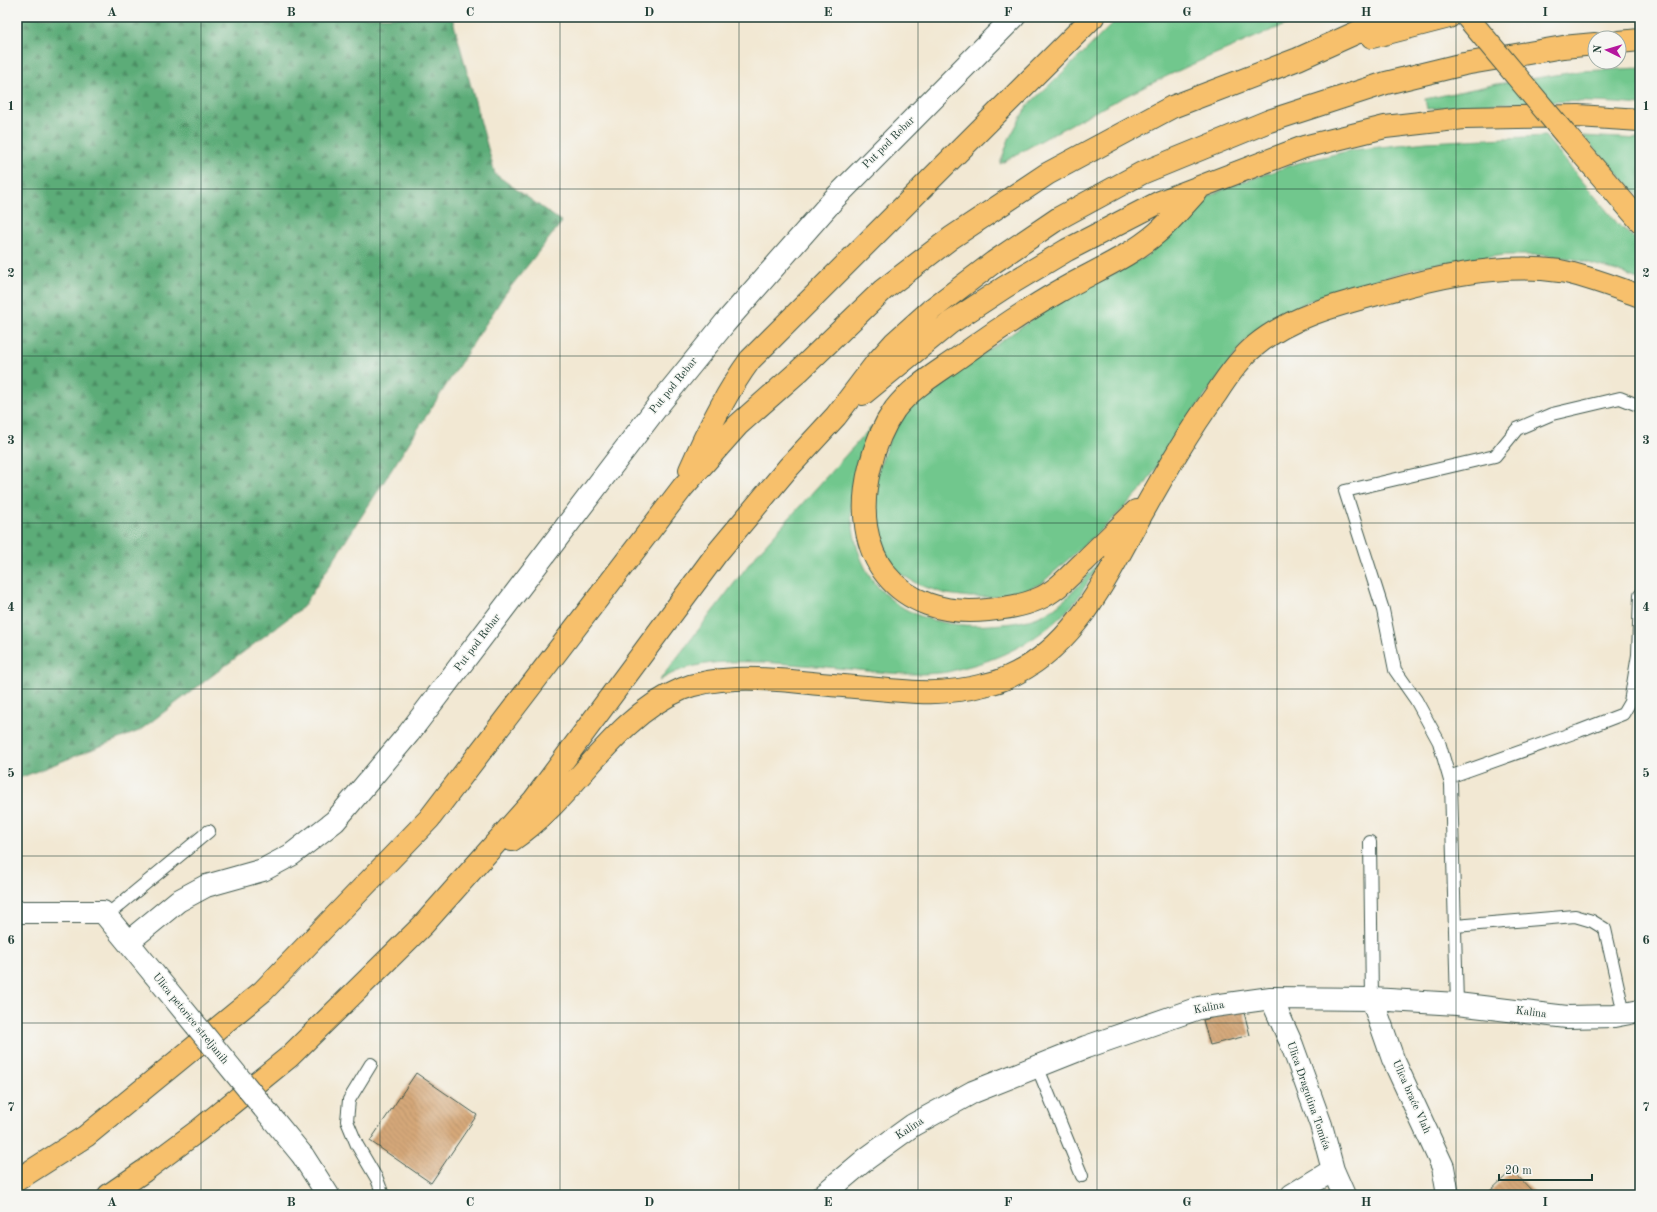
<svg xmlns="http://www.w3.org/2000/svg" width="1657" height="1212" font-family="'Old Standard TT',serif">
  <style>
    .grass { fill: #71c78d; stroke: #488260 }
    .forest { fill: url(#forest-firs); stroke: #3e7456 }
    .building { fill: url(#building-back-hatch) }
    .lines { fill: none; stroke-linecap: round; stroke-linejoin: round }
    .lane-casing { stroke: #3f574c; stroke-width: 14 }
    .street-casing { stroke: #3f574c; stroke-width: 24 }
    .highway-casing { stroke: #3f574c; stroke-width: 24 }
    .lane { stroke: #fff; stroke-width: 12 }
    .street { stroke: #fff; stroke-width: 22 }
    .highway { stroke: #f7c06c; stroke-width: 22 }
    .street-bridge-casing { stroke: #3f574c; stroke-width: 24; stroke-linecap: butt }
    .highway-bridge-casing { stroke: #3f574c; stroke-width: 24; stroke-linecap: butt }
    .street-bridge { stroke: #fff; stroke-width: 22 }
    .highway-bridge { stroke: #f7c06c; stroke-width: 22 }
    .grid { fill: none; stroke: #1f3d34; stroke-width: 1; stroke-opacity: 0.55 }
    .labels { text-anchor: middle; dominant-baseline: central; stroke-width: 3; stroke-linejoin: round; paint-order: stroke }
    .street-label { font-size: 11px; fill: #1f3d34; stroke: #f6f6f2 }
    .neatline { fill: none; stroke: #1f3d34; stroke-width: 1.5 }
    .grid-label { font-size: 13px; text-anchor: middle; font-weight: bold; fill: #1f3d34 }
  </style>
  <defs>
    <pattern id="forest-firs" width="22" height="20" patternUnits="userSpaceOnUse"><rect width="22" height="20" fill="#5cac78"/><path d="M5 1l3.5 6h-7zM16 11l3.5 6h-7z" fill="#4b8d63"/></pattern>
    <pattern id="building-back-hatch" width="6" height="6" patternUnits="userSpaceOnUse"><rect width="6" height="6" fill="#d5a879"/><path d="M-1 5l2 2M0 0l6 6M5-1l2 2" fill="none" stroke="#ac8a64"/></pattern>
  </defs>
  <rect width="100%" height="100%" fill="#f6f6f2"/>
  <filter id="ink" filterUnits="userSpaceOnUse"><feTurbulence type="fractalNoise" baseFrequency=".025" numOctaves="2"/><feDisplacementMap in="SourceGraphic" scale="8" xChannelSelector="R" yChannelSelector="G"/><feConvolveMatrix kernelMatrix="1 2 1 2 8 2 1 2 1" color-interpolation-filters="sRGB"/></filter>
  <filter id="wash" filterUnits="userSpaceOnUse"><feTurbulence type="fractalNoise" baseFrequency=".012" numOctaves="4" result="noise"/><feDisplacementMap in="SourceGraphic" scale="16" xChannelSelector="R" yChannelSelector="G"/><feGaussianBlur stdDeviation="0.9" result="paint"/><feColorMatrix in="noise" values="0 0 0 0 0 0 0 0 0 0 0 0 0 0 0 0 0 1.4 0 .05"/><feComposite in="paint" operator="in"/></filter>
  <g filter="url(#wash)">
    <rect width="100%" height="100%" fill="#f2e8d3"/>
    <!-- grass -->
    <path class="grass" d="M1119 17H1309C1276 27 1245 42 1213 55 1139 88 1070 123 1000 164L1009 139 1027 106 1079 57Z
      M1640 68V105C1569 98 1498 103 1427 109L1425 99 1497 84 1581 71Z
      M1545 136 1617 223 1640 243V280L1617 271 1575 259 1541 255H1504L1429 265 1348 288 1309 301 1271 321 1246 340 1185 423 1143 488 1112 520 1042 583 1020 593 994 597H970L946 594 919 585 899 573 885 557 877 536 872 487 893 430 906 410 935 388 1048 308 1147 256 1207 197 1231 186 1298 163 1352 150 1427 142Z
      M1582 136 1640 139V197Z
      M872 426C864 448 854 472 851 496 850 509 852 524 855 538 869 605 926 629 990 625 1004 624 1021 623 1035 618 1063 608 1083 580 1102 558 1093 572 1085 589 1075 602 1045 636 1006 658 962 668 955 670 946 673 939 673 908 676 878 672 848 669 819 666 790 664 761 662 726 661 689 661 659 681L756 555Z"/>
    <!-- forest -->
    <path class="forest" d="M17 17H452L495 174 562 222 505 294 303 607 139 731 17 779Z"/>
    <g id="blocks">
      <!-- building -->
      <path class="building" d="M1243 1009 1250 1035 1210 1045 1203 1020Z
        M416 1073 477 1115 431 1183 370 1141Z
        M1512 1170 1536 1195H1486Z"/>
    </g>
  </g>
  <g filter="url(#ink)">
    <use href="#blocks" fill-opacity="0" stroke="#3f574c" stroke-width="1"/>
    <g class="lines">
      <!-- lane casing -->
      <g class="lane-casing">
        <path id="lane" d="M1449 777 1579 731 1623 714 1630 702 1638 655 1640 595
          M1370 842 1372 999
          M106 916 209 831
          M1455 926 1575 916 1592 921 1605 929 1624 1014
          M1457 1004 1451 784 1439 742 1416 700 1395 670 1383 610 1345 491 1495 456 1517 429 1552 414 1620 398 1640 406
          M371 1064 349 1100 347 1121 357 1145 377 1179 383 1195
          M1037 1066 1082 1176"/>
      </g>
      <!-- street casing -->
      <g class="street-casing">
        <path id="street" d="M17 912H103L154 974
          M128 942 178 901 206 886 263 870 291 855 335 821 409 733 660 403 725 323 834 199 1014 17
          M1271 998 1292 1045 1321 1125 1333 1170 1344 1195
          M1372 999 1393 1059 1443 1167 1448 1195
          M303 1156 328 1195
          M823 1195 866 1159 913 1125 973 1092 1086 1047 1199 1008 1271 998 1372 999 1457 1004 1567 1017 1614 1016 1640 1011
          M1292 1195 1333 1170"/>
      </g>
      <!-- highway casing -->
      <g class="highway-casing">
        <path id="highway" d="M1372 37 1449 17
          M1619 42 1640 40
          M1565 134 1640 221
          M863 394 950 323 1005 287 1067 250 1160 202 1304 147 1385 127 1464 118 1578 116 1640 120
          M690 470C707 431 725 394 750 360L1093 17
          M1136 511C1119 528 1101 545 1084 562 1070 575 1057 591 1038 599 1022 606 1005 608 988 610 896 620 848 554 870 467 875 446 883 426 895 409 911 388 937 373 958 358 990 335 1023 312 1058 292 1090 273 1128 258 1157 233 1172 220 1184 205 1198 190
          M512 840C576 797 609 720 682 689 714 676 757 678 791 681 817 684 842 686 867 688 910 692 942 696 984 685 991 683 998 682 1004 679 1072 651 1103 584 1136 524 1161 480 1186 435 1216 394 1227 377 1240 358 1255 346 1292 315 1344 303 1389 291 1443 275 1505 263 1560 271 1587 276 1614 287 1640 296
          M17 1180 86 1136 263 991 429 819 683 487 738 425 799 371 883 290 951 238 1047 174 1172 107 1298 59 1391 17
          M109 1195 144 1171 199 1130 289 1057 423 925 534 800 717 553 788 468 836 416 877 362 894 343 932 309 994 262 1059 218 1142 173 1269 121 1386 83 1464 64 1563 47 1595 44"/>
      </g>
      <!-- lane -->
      <use href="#lane" class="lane"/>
      <!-- street -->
      <use href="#street" class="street"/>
      <!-- highway -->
      <use href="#highway" class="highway"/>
      <!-- street-bridge casing -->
      <g class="street-bridge-casing">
        <path id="street-bridge" d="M154 974 303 1156"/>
      </g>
      <!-- highway-bridge casing -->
      <g class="highway-bridge-casing">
        <path id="highway-bridge" d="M1467 17 1565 134"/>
      </g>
      <!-- street-bridge -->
      <use href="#street-bridge" class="street-bridge"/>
      <!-- highway-bridge -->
      <use href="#highway-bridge" class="highway-bridge"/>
    </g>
  </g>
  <!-- grid -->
  <path class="grid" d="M201 17V1195M380 17V1195M560 17V1195M739 17V1195M918 17V1195M1097 17V1195M1277 17V1195M1456 17V1195M17 189H1640M17 356H1640M17 523H1640M17 689H1640M17 856H1640M17 1023H1640"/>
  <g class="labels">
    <!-- street labels -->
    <g class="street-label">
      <text transform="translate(889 143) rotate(-45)">Put pod Rebar</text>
      <text transform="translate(674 386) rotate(-51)">Put pod Rebar</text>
      <text transform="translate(478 643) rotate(-53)">Put pod Rebar</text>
      <text transform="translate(1209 1008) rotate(-11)">Kalina</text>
      <text transform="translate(1531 1013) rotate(7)">Kalina</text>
      <text transform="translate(190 1019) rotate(51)">Ulica petorice streljanih</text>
      <text transform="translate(1308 1096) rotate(71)">Ulica Dragutina Tomića</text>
      <text transform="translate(1411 1097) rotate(66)">Ulica braće Vlah</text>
      <text transform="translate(910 1129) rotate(-33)">Kalina</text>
    </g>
  </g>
  <!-- margin -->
  <rect width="1657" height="1212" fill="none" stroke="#f6f6f2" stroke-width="44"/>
  <!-- north arrow -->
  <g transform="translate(1607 50) rotate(275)"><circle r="19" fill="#f6f6f2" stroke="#a0aca6"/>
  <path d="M0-3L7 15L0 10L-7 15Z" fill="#b5179e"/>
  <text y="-6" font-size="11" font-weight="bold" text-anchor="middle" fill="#1f3d34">N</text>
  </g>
  <!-- scale -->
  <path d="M1499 1174v6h93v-6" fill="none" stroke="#1f3d34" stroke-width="2"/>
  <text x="1505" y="1174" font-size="12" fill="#1f3d34" stroke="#f6f6f2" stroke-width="3" paint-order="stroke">20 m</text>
  <rect x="22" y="22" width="1613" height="1168" class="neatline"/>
  <g class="grid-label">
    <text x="112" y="16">A</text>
    <text x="291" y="16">B</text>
    <text x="470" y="16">C</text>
    <text x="649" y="16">D</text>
    <text x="828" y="16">E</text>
    <text x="1008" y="16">F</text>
    <text x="1187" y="16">G</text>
    <text x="1366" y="16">H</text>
    <text x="1545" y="16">I</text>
    <text x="11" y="110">1</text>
    <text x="1646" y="110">1</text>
    <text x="11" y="277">2</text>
    <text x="1646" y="277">2</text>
    <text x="11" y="444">3</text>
    <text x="1646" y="444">3</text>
    <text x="11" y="611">4</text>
    <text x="1646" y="611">4</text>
    <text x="11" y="777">5</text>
    <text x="1646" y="777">5</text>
    <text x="11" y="944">6</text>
    <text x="1646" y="944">6</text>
    <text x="11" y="1111">7</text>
    <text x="1646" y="1111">7</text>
    <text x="112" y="1206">A</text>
    <text x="291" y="1206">B</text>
    <text x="470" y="1206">C</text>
    <text x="649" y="1206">D</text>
    <text x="828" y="1206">E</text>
    <text x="1008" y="1206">F</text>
    <text x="1187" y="1206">G</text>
    <text x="1366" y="1206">H</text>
    <text x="1545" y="1206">I</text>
  </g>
</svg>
